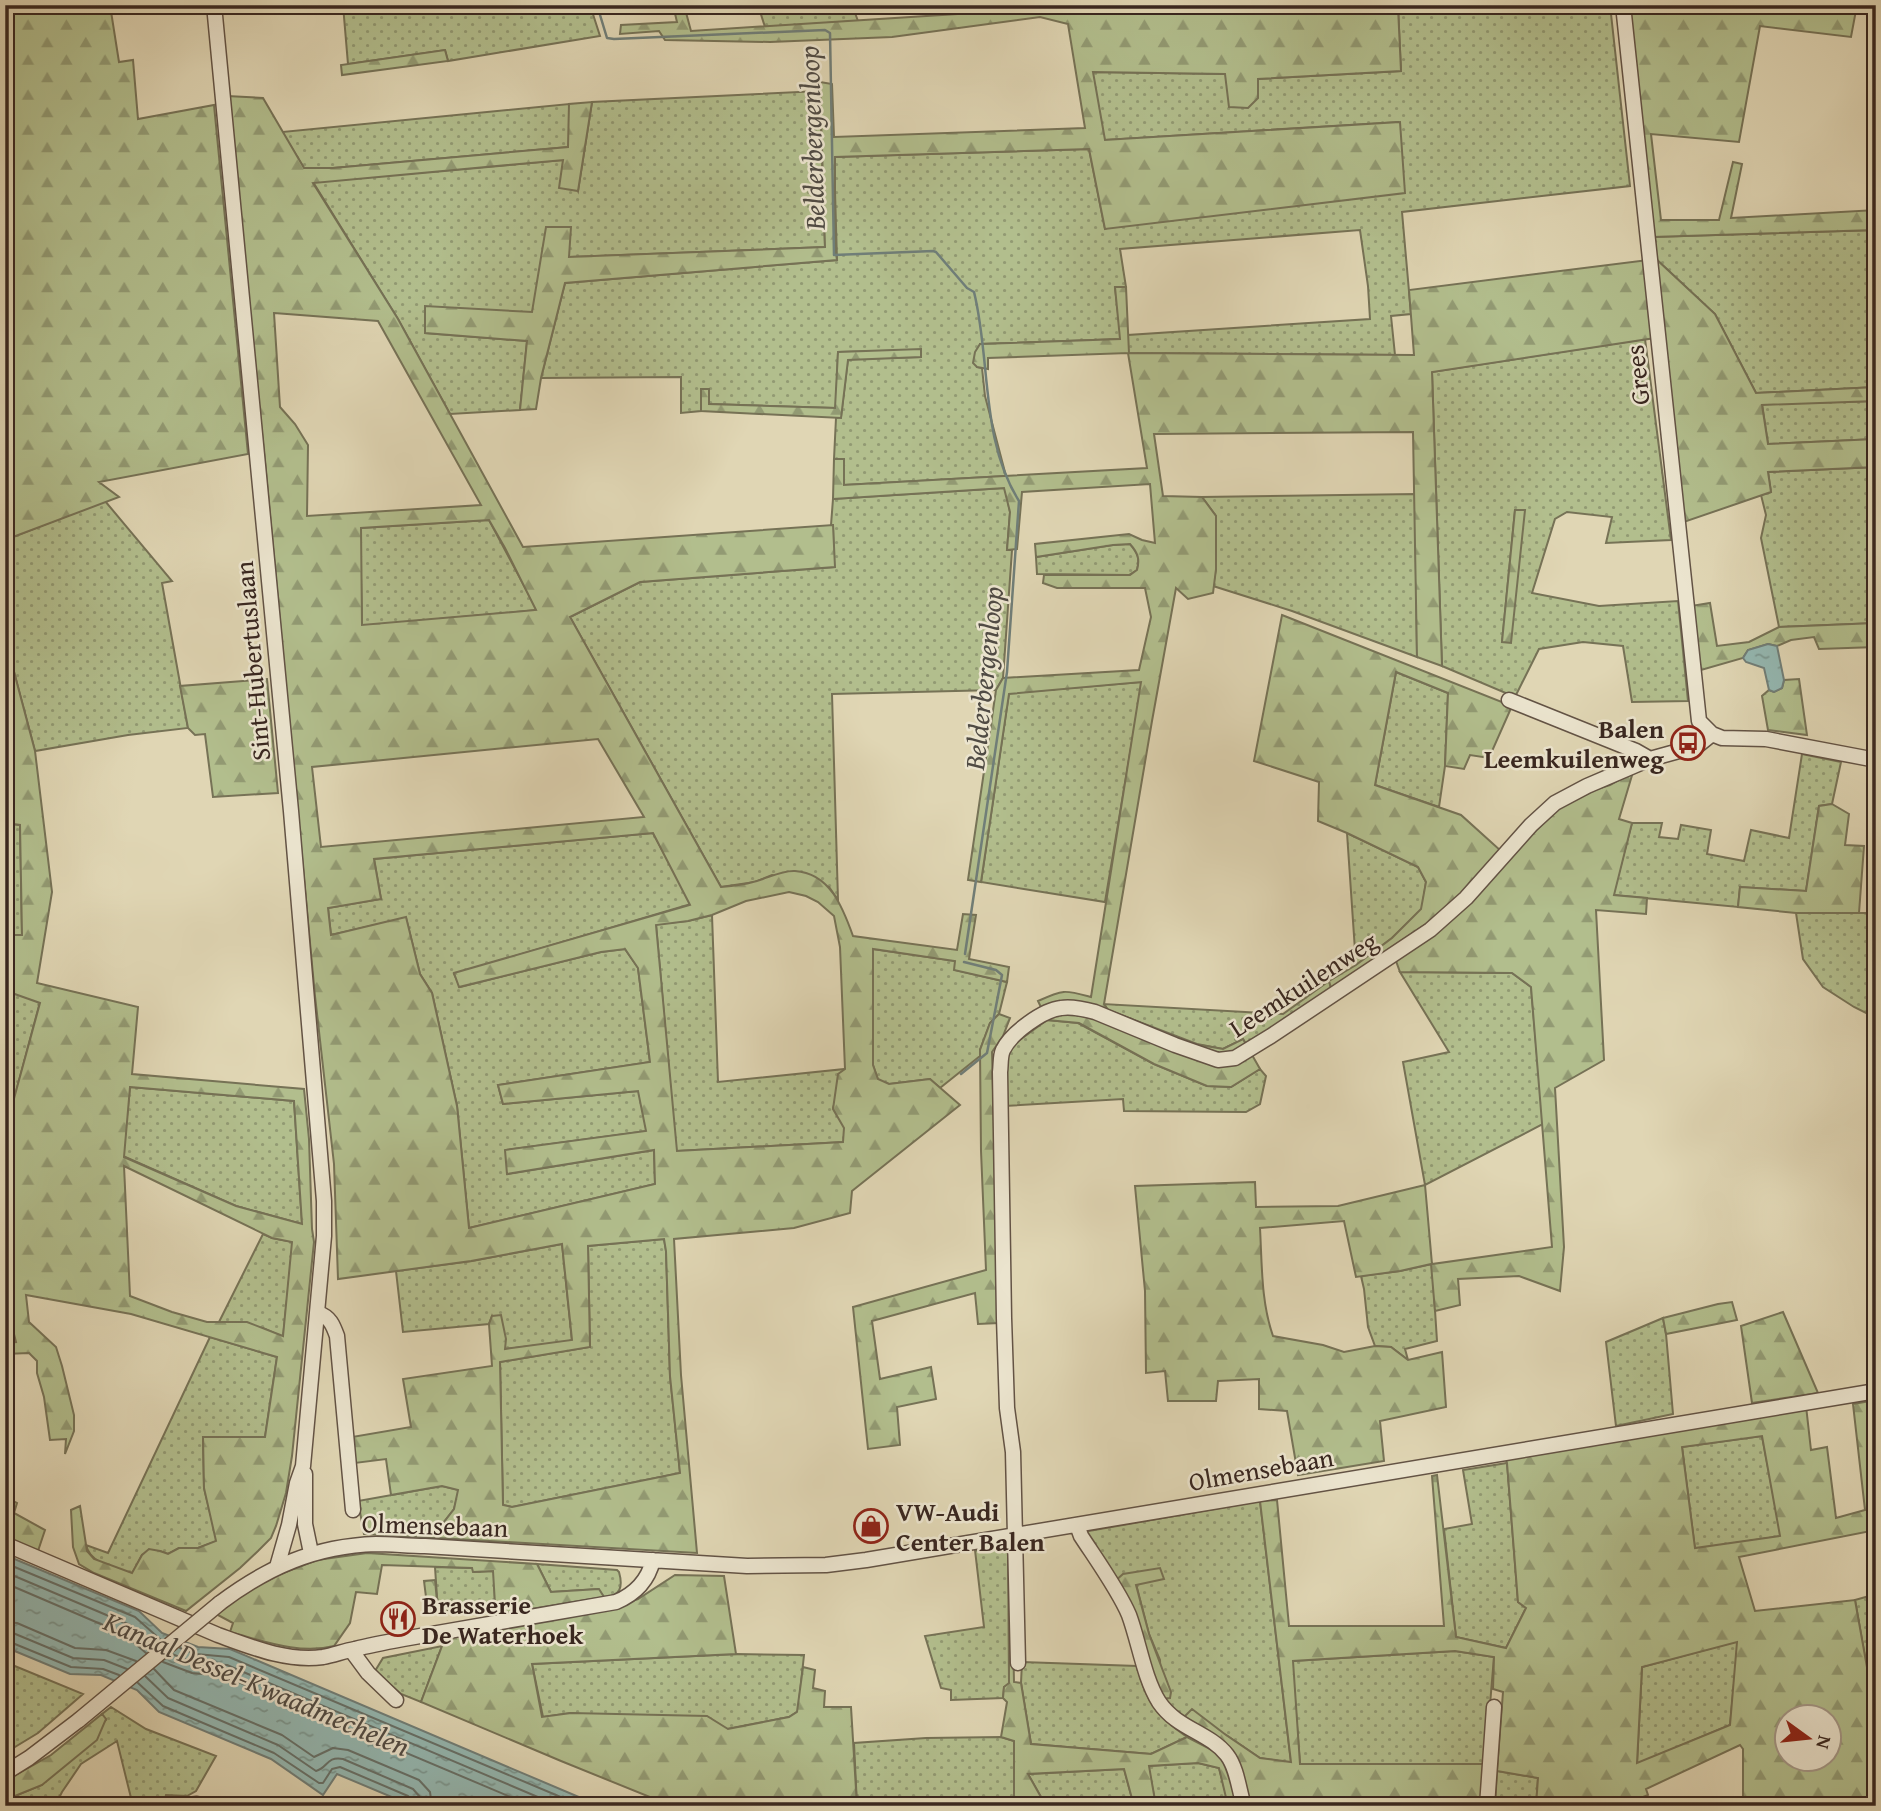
<svg xmlns="http://www.w3.org/2000/svg" width="1881" height="1811" font-family="'Gentium Book Plus',serif">
  <style>
    .grass { fill: url(#grass-dots); stroke: #767256; stroke-width: 2; fill-rule: evenodd }
    .forest { fill: url(#forest-firs); stroke: #767256; stroke-width: 2; fill-rule: evenodd }
    .park { fill: url(#park-crowns); stroke: #767256; stroke-width: 2 }
    .water { fill: url(#water-ripples); stroke: #707e78; stroke-width: 2 }
    .lines { fill: none; stroke-linecap: round; stroke-linejoin: round }
    .shore { stroke: #667069; stroke-width: 2 }
    .stream { stroke: #707e78; stroke-width: 2.5 }
    .minor-casing { stroke: #635345; stroke-width: 17 }
    .minor { stroke: #ebe4ce; stroke-width: 14 }
    .minor-bridge-casing { stroke: #635345; stroke-width: 17; stroke-linecap: butt }
    .minor-bridge { stroke: #ebe4ce; stroke-width: 14 }
    .labels { text-anchor: middle; dominant-baseline: central; stroke-width: 5; stroke-linejoin: round; paint-order: stroke }
    .street-label { font-size: 26px; fill: #392720; stroke: #ebe4ce }
    .poi-label { font-size: 26px; font-weight: bold; fill: #392720; stroke: #ebe4ce; text-anchor: start }
    .water-label { font-size: 28px; font-style: italic; fill: #504b44; stroke: #ebe4ce }
  </style>
  <defs>
    <pattern id="grass-dots" width="8" height="8" patternUnits="userSpaceOnUse" patternTransform="scale(1.75)"><rect width="8" height="8" fill="#b2be8d"/><path d="M2 2h.1M6 6h.1" fill="none" stroke="#929a73" stroke-width="1.8" stroke-linecap="round"/></pattern>
    <pattern id="forest-firs" width="22" height="20" patternUnits="userSpaceOnUse" patternTransform="scale(1.75)"><rect width="22" height="20" fill="#b2be8d"/><path d="M5 1l3.5 6h-7zM16 11l3.5 6h-7z" fill="#929a73"/></pattern>
    <pattern id="park-crowns" width="20" height="18" patternUnits="userSpaceOnUse" patternTransform="scale(1.75)"><rect width="20" height="18" fill="#b2be8d"/><path d="M2 6a3 3 0 1 1 6 0M12 15a3 3 0 1 1 6 0" fill="none" stroke="#929a73"/></pattern>
    <pattern id="water-ripples" width="26" height="14" patternUnits="userSpaceOnUse" patternTransform="scale(1.75)"><rect width="26" height="14" fill="#94b8b2"/><path d="M2 4q2-2 4 0t4 0M15 11q2-2 4 0t4 0" fill="none" stroke="#7a9690"/></pattern>
  </defs>
  <rect width="100%" height="100%" fill="#e0d6b4"/>
  <filter id="stains"><feTurbulence type="fractalNoise" baseFrequency=".00286" numOctaves="4"/><feColorMatrix values="0 0 0 0 .2 0 0 0 0 .09 0 0 0 0 .02 0 0 0 .5 -.17"/></filter>
  <radialGradient id="worn" r=".72"><stop offset=".6" stop-color="#630" stop-opacity="0"/><stop offset="1" stop-color="#630" stop-opacity=".3"/></radialGradient>
  <!-- grass -->
  <path class="grass" d="M343 5H590L600 36 448 61 445 50 348 64Z
    M758 5H852L858 21 765 27Z
    M1408 5H1610L1630 186 1402 212 1411 314 1391 316 1395 355 1128 353V335L1370 319 1368 286 1360 230 1120 249 1126 287 1115 288 1121 339 980 344 977 367 982 368 985 396 1006 476 843 485 844 460 834 459 836 418 841 417 848 359 921 357V350L838 352 836 408 709 404 708 389H701V411L681 413V377L541 378 565 283 837 260 834 157 1089 149 1105 229 1399 122 1104 140 1092 72 1225 74 1257 79 1401 71 1398 6Z
    M820 91 825 247 569 257 532 312 425 333 527 341 520 410 450 414 398 319 313 182 564 160 578 191 592 102Z
    M569 104V147L333 168H304L282 132Z
    M1876 230V387L1756 393 1715 314 1656 259 1652 237Z
    M1645 339 1671 540 1606 543 1612 517 1567 512 1555 519 1532 593 1599 606 1678 601 1688 701 1632 702 1623 646 1583 642 1539 649 1515 697 1442 666 1432 372ZM1515 510H1524L1502 642Z
    M1876 401V439L1768 444 1762 404Z
    M1876 467V623L1779 627 1761 538 1766 515 1761 495 1771 492 1768 472Z
    M1005 488 1010 512 1007 550H1012L1003 678 996 690 832 694 838 900 829 887 772 875 755 882 721 887 570 617 640 582 834 567 833 525H831L833 499Z
    M1415 494 1417 657 1292 611 1213 586 1216 569V516L1202 497Z
    M105 501 172 581 162 583 188 728 128 735 35 751 5 638V540Z
    M489 520 537 610 362 626 360 528Z
    M1130 544C1138 553 1140 559 1137 570L1129 575 1037 574 1036 557 1113 545Z
    M1396 672 1448 693 1445 766 1439 807 1375 785Z
    M1142 682 1105 902 981 882 1009 693Z
    M1802 754 1841 762 1832 804 1819 806 1806 891 1740 887 1738 907 1613 895 1632 823H1662L1659 837 1678 839 1681 825 1711 830 1707 854 1744 861 1751 830 1789 838Z
    M5 823 20 825 22 936H12L40 1002 9 1118 5 1117Z
    M653 833 691 904 454 974 460 987 601 952 625 949 638 968 650 1062 498 1085 503 1104 639 1091 647 1131 506 1150 508 1174 654 1150 655 1184 469 1228 457 1106 432 993 420 974 406 918 331 935 328 908 381 899 374 859Z
    M1347 833 1418 867 1426 882 1422 909 1392 938 1356 965Z
    M1796 913H1876V1018L1854 1007 1823 987 1803 959Z
    M712 915 718 1082 845 1069 833 1108 845 1128 844 1142 676 1151 656 924 688 921Z
    M873 949 955 961V970L1007 982 999 1014 990 1023 980 1050V1056L940 1088 930 1079 889 1084 878 1080 873 1065Z
    M1400 972 1512 973 1531 987 1543 1124 1425 1185 1403 1062 1449 1052Z
    M1329 981 1331 988 1247 1046 1243 1039 1223 1049 1197 1044 1108 1010 1104 1004 1283 1014Z
    M1047 1020 1078 1023 1154 1064 1207 1086 1231 1087 1260 1069 1266 1076 1260 1104 1246 1112 1124 1111 1123 1099 1005 1106 1007 1053 1017 1042Z
    M130 1087 294 1101 302 1224 236 1206 123 1156Z
    M263 1234 272 1238 293 1242 283 1337 263 1328 219 1322Z
    M664 1239 666 1251 670 1376 680 1473 512 1507 503 1505 500 1362 590 1347 588 1246Z
    M562 1244 572 1341 505 1349 492 1316 489 1324 403 1332 396 1271 472 1261Z
    M1432 1264 1437 1341 1405 1349 1408 1360 1391 1347 1375 1346 1368 1327 1364 1289 1361 1276 1400 1271Z
    M1663 1318 1666 1334 1673 1414 1616 1426 1606 1342Z
    M210 1337 277 1357 265 1437H203L204 1488 217 1541 198 1548H179L168 1554 160 1551 142 1555 132 1574C116 1568 90 1564 86 1545L108 1553Z
    M1762 1436 1781 1536 1695 1549 1682 1447Z
    M1507 1463 1518 1602 1526 1608 1506 1648 1456 1637 1444 1529 1472 1524 1463 1470Z
    M442 1486 459 1490 454 1509 444 1522 439 1538 364 1534 358 1501Z
    M1260 1501 1291 1763 1260 1758 1226 1735 1180 1721 1161 1699 1160 1660 1149 1634 1136 1584 1114 1582 1083 1532Z
    M1008 1546 1009 1684 1004 1687 1003 1698 951 1700V1690L941 1688 925 1636 984 1627 975 1550Z
    M537 1564 617 1570 619 1572C623 1586 621 1597 604 1597L598 1589 551 1592Z
    M435 1567 473 1568 474 1572 494 1571 495 1604 438 1612Z
    M1876 1594V1672L1868 1674 1855 1600Z
    M1738 1641 1730 1725 1637 1764 1642 1667Z
    M442 1646 421 1702 401 1694 375 1671 383 1658Z
    M1455 1651 1494 1657 1485 1764H1300L1292 1661Z
    M736 1654 804 1655 798 1711 789 1717 727 1729 571 1713 543 1717 532 1664Z
    M5 1662 83 1694 38 1733 5 1753Z
    M1022 1662 1137 1666C1146 1702 1157 1716 1187 1737L1151 1754 1031 1744 1021 1683Z
    M111 1707 146 1729 216 1756 196 1791 187 1796 166 1795 165 1799 132 1802 117 1741 81 1764 62 1792 55 1806H5V1800L42 1785 106 1720 102 1714Z
    M1001 1737 1014 1741V1797L1016 1806H857L854 1743 926 1738Z
    M1198 1763 1219 1768 1229 1806H1156L1148 1766Z
    M1124 1769 1134 1806H1046L1028 1774Z
    M1497 1771 1538 1778 1536 1806H1495Z"/>
  <!-- forest -->
  <path class="forest" d="M5 5H19V8L49 5H110L119 62 133 60 138 119 214 105 248 454 99 482 119 497 5 540Z
    M673 5H684L691 31 1004 11V5H1408L1398 7 1401 71 1258 79V98L1248 108 1229 107 1225 74 1093 72 1105 140 1400 122 1405 193 1105 229 1089 149 835 157V247L837 260 565 283 541 378 536 409 520 410 527 341 425 333V306L532 312 546 227H571L569 257 825 247 820 82 832 84 834 137 1085 128 1068 24 1040 17 892 37 770 42 665 40 659 31 620 34 621 25 677 22Z
    M1628 5H1857L1851 37 1760 26 1739 142 1651 134 1661 220H1719L1733 162 1742 164 1731 218 1876 210V230L1652 237Z
    M445 50 448 61 342 75 341 65Z
    M227 96 263 98 304 168H333L568 147 569 104 592 102 578 191 559 188 563 160 313 183 398 319 523 547 833 525 835 567 640 582 570 617 721 887C732 886 743 885 753 882 767 879 781 870 795 871 830 873 843 908 853 936L957 950 963 914 976 915 969 959 1009 967 1007 982 954 970 955 961 873 949V1065L878 1079 889 1084 930 1079 960 1105 852 1191 850 1213 794 1228 674 1239 681 1375 697 1553 439 1538 444 1522 454 1509 458 1490 442 1486 391 1495 386 1459 355 1463 352 1437 411 1427 403 1379 492 1366 489 1324 492 1316 501 1315 506 1339 505 1349 572 1340 562 1244 471 1261 338 1279 334 1164 315 996 265 462ZM274 313 378 321 481 505 307 516 308 445 295 424 280 407ZM489 520 505 548 536 610 362 625 361 528ZM598 739 644 817 321 847 312 767ZM653 833 690 905 454 973 459 987 601 952 625 949 638 968 650 1062 498 1085 503 1104 638 1091 646 1131 505 1150 507 1174 654 1150 655 1184 469 1228 457 1106 432 993 420 974 406 917 331 935 328 908 381 899 374 859ZM789 892 806 896 818 902 834 916 840 947 845 1069 838 1074 833 1109 844 1128 843 1142 677 1151 656 925 688 921 712 915 746 901ZM664 1239 666 1251 670 1376 680 1473 512 1507 503 1505 500 1362 590 1347 588 1246Z
    M1656 259 1715 314 1756 393 1876 387V401L1762 405 1768 444 1876 439V467L1768 472 1771 492 1681 523 1662 337 1432 372 1442 666 1417 657 1413 432 1154 434 1163 496 1202 497 1216 516V569L1213 593 1188 599 1176 588 1152 721 1104 1004 1108 1010 1194 1044 1223 1049 1243 1039 1260 1069 1231 1087 1207 1086 1154 1064 1079 1023 1047 1020 1038 1001C1064 989 1065 990 1091 997L1141 682 1009 694 981 882 968 880 996 690 1003 678 1139 670 1151 617 1145 588H1057L1043 583 1044 575H1130L1137 570C1140 559 1138 553 1130 544L1113 545 1036 557 1035 544 1129 534 1142 540 1155 543 1150 484 1022 492 1017 549 1007 550 1010 512 1004 488 833 499 834 459H844V485L1147 468 1128 353 988 358V369L977 367 973 363 975 352 980 344 1120 339 1115 287H1126L1129 353 1414 355 1409 290Z
    M921 349V357L848 360 841 418 701 411V389H709V404L835 408 838 352Z
    M1515 510H1525L1511 643 1502 642Z
    M1710 603 1717 646 1749 642 1779 627 1876 623V647L1819 649 1814 637 1791 640 1777 646 1768 644 1748 650 1743 658 1701 670 1691 606Z
    M1282 615 1512 706 1489 758 1470 755 1464 769 1445 766 1448 693 1396 672 1375 785 1461 815 1501 851 1460 895 1426 924 1331 988 1329 981 1356 965 1392 938 1421 909 1426 882 1418 867 1347 833 1318 821 1319 782 1254 761Z
    M5 638 35 751 52 892 37 983 138 1007 132 1074 304 1089 309 1139 312 1229 314 1242 292 1456 286 1493 276 1526 271 1538 258 1551 240 1568 186 1611 94 1573 79 1564 73 1547 71 1510 80 1506 87 1551 94 1559 132 1573 142 1555 149 1549 160 1551 168 1554 179 1548H198L216 1541 204 1488 203 1437H265L277 1357 131 1314 26 1295 29 1322 56 1347 62 1366 74 1415V1431L65 1454 66 1439 50 1440 44 1397 37 1373V1361L29 1353 5 1354V1343L16 1342 5 1298 8 1136 5 1135V1117H9L40 1003 9 992 12 935H22L20 825 5 823ZM130 1087 294 1101 302 1224 236 1206 124 1157ZM124 1166 272 1238 292 1242 283 1336 247 1322H207L172 1312 130 1296Z
    M267 679 278 793 213 797 205 734 195 735 188 728 180 686Z
    M1799 679 1807 735 1768 730 1762 696 1769 690 1774 692 1782 688 1784 680Z
    M1633 772 1619 819 1632 823 1614 895 1647 898 1646 914 1596 910 1604 1060 1555 1088 1564 1247 1560 1291 1519 1276 1458 1279 1460 1305 1435 1311 1431 1264 1400 1271 1356 1277 1344 1221 1260 1228C1262 1264 1261 1302 1273 1336L1323 1345 1344 1352 1375 1346 1391 1347 1408 1360 1442 1352 1446 1407 1380 1421 1384 1461 1298 1475 1287 1411 1259 1409V1379L1218 1381 1216 1401H1168L1165 1371 1146 1373 1145 1291 1135 1186 1255 1182 1256 1207 1338 1206 1425 1185 1432 1264 1552 1247 1531 987 1512 973 1400 972 1396 961 1561 807 1597 789 1610 785Z
    M1832 804 1849 814 1845 845 1864 846 1859 913H1796L1738 907 1740 887 1806 891 1819 806Z
    M999 1014 1010 1018 1003 1036 992 1052 999 1323 978 1324 975 1293 872 1321 880 1379 931 1367 936 1399 897 1407 900 1445 868 1449 853 1307 986 1270 981 1151 980 1050 990 1023Z
    M1732 1302 1737 1320 1666 1334 1663 1318 1718 1304Z
    M1783 1312 1818 1393 1752 1403 1741 1326Z
    M1876 1400V1530L1739 1557 1755 1611 1855 1600 1868 1673 1876 1672V1695L1873 1696 1876 1711V1799L1801 1806H1743V1749L1740 1745 1646 1789 1648 1795 1621 1806H1536L1538 1778 1497 1771 1503 1692 1493 1689 1494 1657 1455 1651 1293 1661 1300 1764H1485L1482 1806H1228L1219 1768 1198 1763 1149 1766 1156 1806H1134L1124 1769 1028 1774 1046 1806H1016L1014 1798V1741L1001 1737 1007 1702 1003 1698 1004 1687 1009 1683V1634L1013 1633 1014 1682 1021 1683 1031 1744 1151 1754 1187 1737 1216 1752 1180 1721 1192 1709 1226 1735 1260 1758 1291 1762 1260 1501 1277 1500 1289 1626H1444L1432 1476 1437 1475 1456 1637 1506 1648 1526 1608 1518 1602 1507 1463 1505 1457 1806 1406 1811 1450 1827 1447 1836 1518 1865 1510 1853 1404ZM1762 1436 1780 1536 1695 1548 1682 1447ZM1737 1642 1730 1725 1637 1763 1642 1667ZM1786 1716H1828V1758H1786Z
    M5 1497 17 1503 14 1513 45 1530 38 1551 5 1537Z
    M367 1553 537 1564 551 1592 599 1589 604 1597 506 1613 503 1603 495 1604 493 1571 473 1572 472 1568 382 1565 377 1594 356 1592 350 1623 334 1646C299 1655 264 1641 230 1632L233 1623 216 1614 233 1598 278 1575 317 1560Z
    M1160 1568 1164 1579 1136 1585 1149 1634 1171 1692 1170 1698 1161 1699 1114 1582 1123 1574Z
    M675 1575 724 1576 736 1654 532 1664 542 1717 571 1713 707 1716 728 1729 789 1717 797 1712 803 1667 815 1670 813 1688 825 1691 824 1707H851L857 1806H672L561 1761 421 1702 442 1646 443 1637 612 1608 638 1599Z
    M102 1714 106 1719 97 1740 42 1785 5 1800V1781L51 1755Z"/>
  <!-- park -->
  <path class="park" d="M435 1580 438 1612 428 1613 424 1581Z"/>
  <!-- water -->
  <path class="water" d="M1768 644 1777 646 1784 680 1782 688 1774 692 1769 690 1764 668 1746 662 1743 658 1748 650Z
    M5 1555 139 1611 162 1633 198 1647 230 1649 600 1806H413L337 1774 323 1795 271 1759 159 1712 137 1690 101 1675 70 1674 5 1647Z"/>
  <g class="lines">
    <!-- shore -->
    <path class="shore" d="M5 1563 135 1617 161 1640
      M5 1572 130 1625 154 1646
      M5 1583 124 1634 146 1653
      M5 1622 17 1623 75 1648 106 1650 136 1661
      M5 1632 13 1633 73 1658 104 1660 127 1669
      M5 1641 10 1642 71 1667 103 1669 119 1675
      M180 1648 196 1654 229 1657 582 1806
      M172 1654 194 1663 227 1665 559 1806
      M163 1662 192 1673 224 1676 532 1806
      M154 1669 174 1690 282 1735 314 1757 333 1748 348 1750 419 1780 430 1792 432 1806
      M145 1676 168 1698 278 1745 316 1771C328 1768 326 1756 343 1759L413 1789 420 1797 422 1806
      M138 1683 163 1706 274 1753 319 1783H323L332 1769 340 1767 408 1796 412 1800 413 1806"/>
    <!-- stream -->
    <path class="stream" d="M597 5 607 38 614 39 825 30 830 33 834 255 933 251 936 252 967 288 974 292C991 360 980 439 1019 501L1007 672 965 954
      M961 1074 987 1053 1002 975 996 970 964 962"/>
    <!-- minor casing -->
    <g class="minor-casing">
      <path id="minor" d="M214 5 291 811 324 1201V1236L303 1466 297 1483 289 1525 277 1567
        M1623 5 1699 721 1712 734 1722 738 1766 739 1876 760
        M1509 700 1636 751 1650 759
        M318 1313C330 1317 333 1325 337 1336L353 1510
        M305 1474V1524L311 1553
        M1077 1525 1081 1536C1096 1559 1119 1591 1129 1615 1139 1642 1144 1678 1159 1702 1177 1729 1209 1732 1227 1755 1237 1768 1239 1790 1244 1806
        M5 1544 218 1635C251 1647 287 1662 323 1657 334 1655 344 1651 355 1649 371 1645 387 1642 403 1639L616 1602C635 1594 648 1581 653 1560
        M220 1603C268 1567 315 1546 376 1544 392 1544 409 1546 425 1546L747 1566 826 1565 866 1560 1876 1391
        M351 1650 368 1673 396 1700
        M1018 1663 1013 1452 1007 1408 1004 1318 1000 1072C1001 1065 1000 1056 1003 1050 1011 1033 1043 1010 1061 1008 1072 1006 1084 1009 1095 1012L1175 1045 1218 1060 1235 1058 1271 1036 1430 930 1466 898 1531 825 1555 803 1587 786 1650 759 1697 746 1712 734
        M5 1773 29 1758 79 1720
        M179 1806 197 1804
        M1487 1806 1494 1707"/>
    </g>
    <!-- minor -->
    <use href="#minor" class="minor"/>
    <!-- minor-bridge casing -->
    <g class="minor-bridge-casing">
      <path id="minor-bridge" d="M79 1720 220 1603"/>
    </g>
    <!-- minor-bridge -->
    <use href="#minor-bridge" class="minor-bridge"/>
  </g>
  <!-- icons -->
  <defs>
    <g id="bus-ring" transform="scale(1.75)"><circle r="9.5" fill="#ebe4ce" stroke="#8f2418" stroke-width="1.5"/><path d="M-5-6H5V4H4V6H2V4H-2V6H-4V4H-5ZM-3.5-4V0h7V-4ZM-3.5 1.2v1.5H-2V1.2ZM2 1.2v1.5H3.5V1.2Z" fill="#8f2418"/></g>
    <g id="shop-ring" transform="scale(1.75)"><circle r="9.5" fill="#ebe4ce" stroke="#8f2418" stroke-width="1.5"/><path d="M-5-2.5h2.3a2.7 3.5 0 0 1 5.4 0H5L5.5 6h-11ZM-1.5-2.5h3a1.5 2.3 0 0 0-3 0Z" fill="#8f2418"/></g>
    <g id="restaurant-ring" transform="scale(1.75)"><circle r="9.5" fill="#ebe4ce" stroke="#8f2418" stroke-width="1.5"/><path d="M-5-6h1v4h1v-4h1v4h1v-4h1v5L-1.5 .5V6h-2V.5L-5-1ZM5-6V6H3V1.5H1.5Q1.5-4 5-6Z" fill="#8f2418"/></g>
  </defs>
  <g fill-rule="evenodd">
    <use href="#bus-ring" x="1688" y="743"/>
    <use href="#shop-ring" x="871" y="1526"/>
    <use href="#restaurant-ring" x="398" y="1619"/>
  </g>
  <g class="labels">
    <!-- street labels -->
    <g class="street-label">
      <text transform="translate(1637 375) rotate(-96)">Grees</text>
      <text transform="translate(252 661) rotate(-95)">Sint-Hubertuslaan</text>
      <text transform="translate(1303 984) rotate(-33)">Leemkuilenweg</text>
      <text transform="translate(1261 1469) rotate(-10)">Olmensebaan</text>
      <text transform="translate(435 1525) rotate(2)">Olmensebaan</text>
    </g>
    <!-- poi labels -->
    <g class="poi-label">
      <text x="1664" y="728" text-anchor="end">Balen<tspan x="1664" dy="30">Leemkuilenweg</tspan></text>
      <text x="896" y="1511">VW-Audi<tspan x="896" dy="30">Center Balen</tspan></text>
      <text x="422" y="1604">Brasserie<tspan x="422" dy="30">De Waterhoek</tspan></text>
    </g>
    <!-- water labels -->
    <g class="water-label">
      <text transform="translate(811 138) rotate(-92)">Belderbergenloop</text>
      <text transform="translate(983 678) rotate(-84)">Belderbergenloop</text>
      <text transform="translate(257 1683) rotate(23)">Kanaal Dessel-Kwaadmechelen</text>
    </g>
  </g>
  <!-- margin -->
  <rect width="1881" height="1811" fill="none" stroke="#e0d6b4" stroke-width="28"/>
  <rect x="7" y="7" width="1867" height="1797" fill="none" stroke="#392720" stroke-width="3.5"/>
  <rect x="14" y="14" width="1853" height="1783" fill="none" stroke="#392720" stroke-width="2"/>
  <!-- north arrow -->
  <g transform="translate(1808 1738) rotate(105)"><circle r="33" fill="#ebe4ce" stroke="#a49888" stroke-width="2"/>
  <path d="M0-5L12 26L0 18L-12 26Z" fill="#8f2418"/>
  <text y="-10" font-size="19" font-weight="bold" text-anchor="middle" fill="#392720">N</text>
  </g>
  <rect width="100%" height="100%" filter="url(#stains)"/>
  <rect width="100%" height="100%" fill="url(#worn)"/>
</svg>
